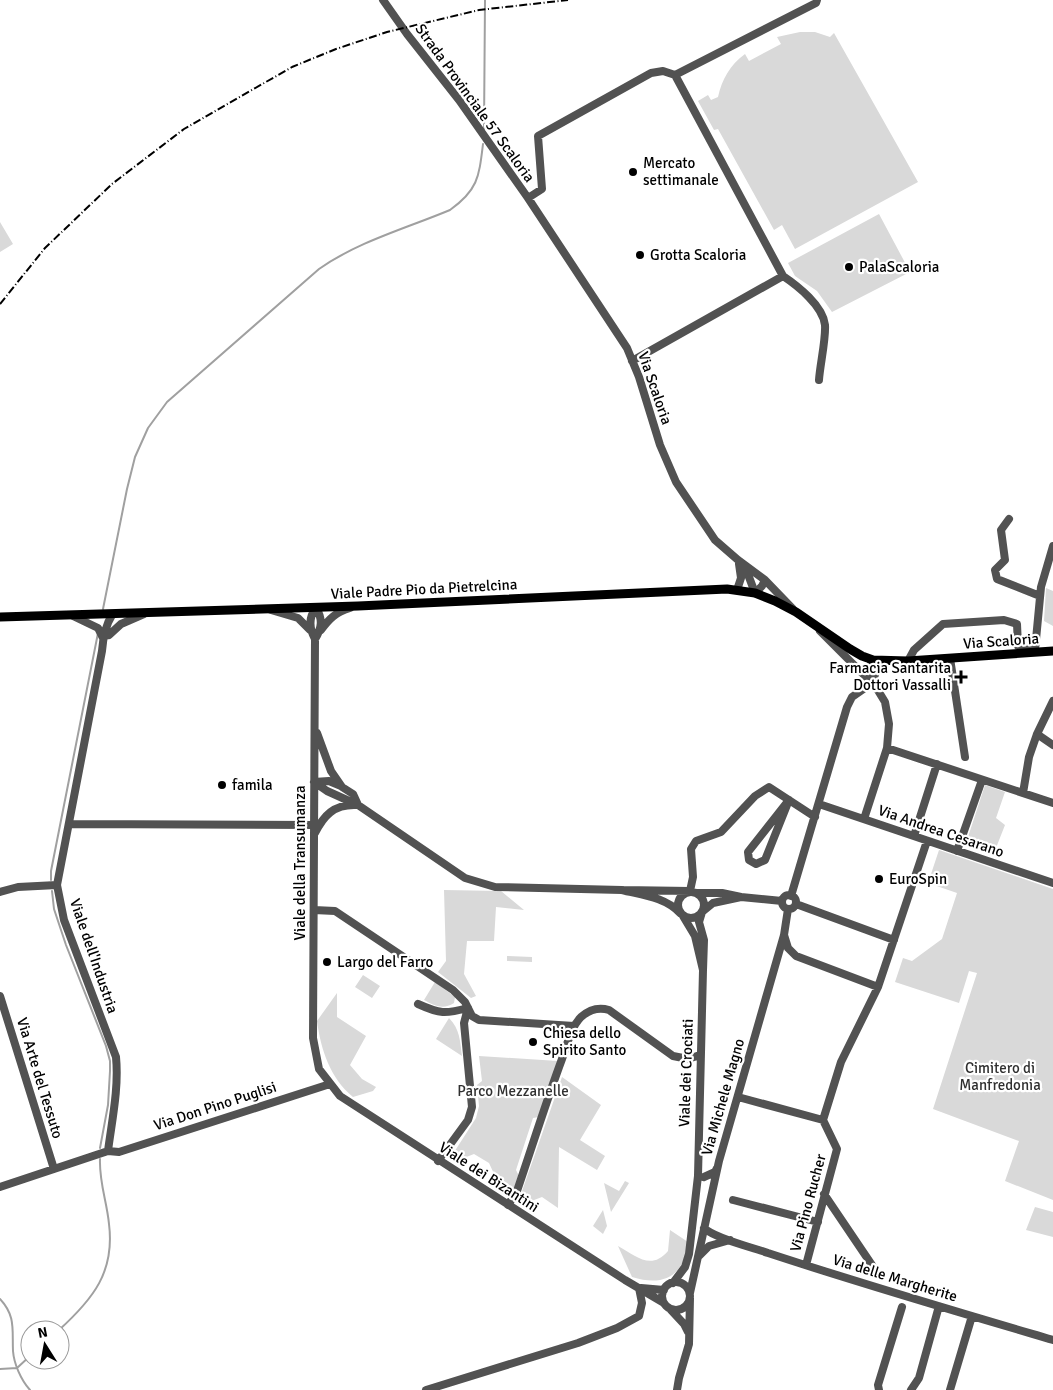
<svg xmlns="http://www.w3.org/2000/svg" width="1053" height="1390" font-family="Signika,sans-serif">
  <style>
    .green { fill: #d9d9d9 }
    .lines { fill: none; stroke-linecap: round; stroke-linejoin: round }
    .stream { stroke: #a0a0a0; stroke-width: 2 }
    .minor { stroke: #525252; stroke-width: 8 }
    .major { stroke: #000; stroke-width: 9 }
    .rail { stroke: #000; stroke-width: 2; stroke-dasharray: 8 2.5 1 2.5; stroke-linecap: butt }
    .poi-dot { fill: #000; stroke: #fff; stroke-width: 2 }
    .labels { text-anchor: middle; dominant-baseline: central; stroke-width: 4.5; stroke-linejoin: round; paint-order: stroke }
    .street-label { font-size: 15px; fill: #000; stroke: #fff }
    .poi-label { font-size: 15px; fill: #000; stroke: #fff; text-anchor: start }
    .park-label { font-size: 15px; fill: #303030; stroke: #fff }
  </style>
  <rect width="100%" height="100%" fill="#fff"/>
  <!-- green -->
  <path class="green" d="M800 32H815L830 37 834 33 918 182 795 249 782 225 774 230 718 129 714 130 698 101 708 95 711 100 718 97C722 79 730 65 745 54L749 61 781 44 777 37Z
    M879 214 910 272 832 312 817 291 795 276 788 263Z
    M0 222 13 244 0 252Z
    M1046 588 1053 591V626L1044 621Z
    M985 785 1005 792 996 818 1005 825 994 853 966 843Z
    M939 850 1053 889V1200L1005 1181 1019 1141 933 1109 977 973 969 971 959 1003 895 982 903 958 912 961 942 939 957 893 928 883Z
    M444 890 501 891 524 910 496 907 494 941H467L464 974 476 996 471 998 438 972 446 961Z
    M507 956 532 957V962L507 961Z
    M363 975 380 986 372 998 355 987Z
    M435 982 455 997 454 1003C443 1010 435 1006 424 1000Z
    M337 993V1017L366 1036 350 1065 362 1079 376 1087 373 1091 353 1097C330 1078 321 1050 317 1021Z
    M449 1018C460 1029 460 1041 462 1056L436 1039Z
    M479 1056 558 1061 539 1117 533 1118 516 1170 519 1176 515 1188 507 1193 502 1191 489 1163 474 1154 456 1161 451 1157 476 1118 479 1106 477 1085 482 1081Z
    M562 1077 601 1105 580 1140 605 1156 597 1170 559 1147 558 1208 542 1197 521 1205 516 1201 521 1194Z
    M625 1181 629 1183 611 1212 604 1183 619 1191Z
    M1035 1207 1053 1212V1237L1026 1230Z
    M603 1210 607 1226 603 1234 593 1226Z
    M670 1230 688 1242C684 1276 664 1287 632 1277L618 1246C636 1256 651 1271 668 1251Z"/>
  <g class="lines">
    <!-- stream -->
    <path class="stream" d="M484 129 485 0
      M103 609 127 489 135 457 148 428 167 402 319 269C357 242 407 228 450 210 478 190 479 177 483 144
      M51 880V871L98 633
      M52 891 54 909 66 945 106 1046 110 1061V1071L108 1105 100 1148
      M0 1299C16 1316 12 1330 13 1351 14 1364 21 1380 30 1390
      M59 1330C93 1299 115 1272 109 1224 107 1202 99 1182 100 1159
      M0 1369 17 1368 30 1356"/>
    <!-- minor -->
    <path class="minor" d="M383 0 407 34 459 100 528 198 627 348 639 377 660 445 676 482 715 540 738 560 765 580 793 609
      M528 198 542 189 538 136 651 73 663 71 675 75
      M783 276C798 286 823 306 825 325 826 339 820 365 819 380
      M632 361 783 276 675 75 816 3 817 0
      M1009 519 1001 530 1005 560 995 570 997 579 1040 596
      M741 564 749 577 755 593 762 586 765 580
      M737 590 741 578 739 564
      M271 610 298 618 310 630
      M73 616 98 628 103 638
      M321 630C329 619 336 612 350 608
      M820 631 870 681
      M109 635 121 624 144 614
      M315 639C322 628 323 619 316 608 308 618 309 628 315 639L313 1038 319 1069 340 1096 625 1280 664 1303
      M1035 650 1041 587 1053 546
      M950 658 965 757
      M908 661 914 650 943 624 1004 620 1017 624 1018 646H1035
      M872 683 880 661
      M317 733 331 771 342 787 353 794 358 805
      M1037 734 1053 745
      M887 748 1053 803
      M314 782 327 791 358 805 465 878 495 887 622 890
      M314 782 329 781 341 786
      M1023 793 1029 757 1037 734 1053 701
      M789 800 765 860 756 864 749 860 748 852Z
      M819 804 1053 883
      M864 819 887 748 889 724 885 702 868 674 869 668 873 660
      M69 824 314 825
      M315 833C324 815 334 805 354 805
      M914 836 937 764
      M957 851 982 780
      M678 905a13 13 0 1 1 26 0a13 13 0 1 1-26 0Z
      M0 892 18 887 57 885
      M782 902a7 7 0 1 1 14 0a7 7 0 1 1-14 0Z
      M791 896 847 707 852 697 872 683
      M741 897 782 901
      M796 904 894 940
      M314 910 335 911 453 990 465 1002 472 1016 479 1020 574 1026
      M680 913C665 897 642 895 622 890L690 891 693 877 691 849 696 841 721 832 755 796 769 787 815 817
      M683 916 695 936 703 970 704 940 699 922 702 912 713 903 741 897 722 893H697
      M784 935 788 948 796 956 878 987
      M0 996 54 1169
      M418 1004C440 1014 445 1014 468 1008
      M738 1097 823 1120 837 1149 806 1265
      M823 1120 841 1062 878 987 927 841
      M108 1151C112 1120 119 1088 116 1057L64 920 57 885 102 651C103 638 105 626 112 615
      M438 1161 468 1120 472 1107 464 1023 468 1008
      M704 1177 715 1172 717 1168
      M0 1187 108 1151 119 1152 330 1084
      M824 1194 876 1271
      M733 1200 818 1222
      M508 1205 517 1191C532 1147 546 1102 562 1059 567 1045 571 1027 581 1017 590 1009 599 1007 609 1010L673 1056 688 1059 700 1055
      M704 1228C714 1238 754 1248 768 1253 862 1284 958 1312 1053 1340
      M699 1256 709 1246 730 1240
      M662 1296a14 14 0 1 1 28 0a14 14 0 1 1-28 0Z
      M673 1283 685 1267 689 1254 698 1176 703 970
      M641 1288 664 1290
      M690 1293 719 1161 784 935 788 909
      M671 1310 684 1324 688 1332
      M426 1390 578 1343 617 1328 639 1316 642 1303 639 1288
      M677 1390 679 1378 689 1344 690 1298
      M879 1390 878 1385 902 1307
      M911 1390 919 1378 939 1306
      M950 1390 972 1316"/>
    <!-- major -->
    <path class="major" d="M0 617 358 606 727 589 755 593 775 601 796 612 850 649 862 656 873 660 908 661 1053 651"/>
    <!-- rail -->
    <path class="rail" d="M0 304 45 248 112 184 184 129 292 67 336 49 387 32 479 10 568 0"/>
  </g>
  <!-- markers -->
  <g class="poi-dot">
    <circle cx="633" cy="172" r="5"/>
    <circle cx="640" cy="255" r="5"/>
    <circle cx="849" cy="267" r="5"/>
    <path d="M958.5 669.5h5v5h5v5h-5v5h-5v-5h-5v-5h5z"/>
    <circle cx="222" cy="785" r="5"/>
    <circle cx="879" cy="879" r="5"/>
    <circle cx="327" cy="962" r="5"/>
    <circle cx="533" cy="1042" r="5"/>
  </g>
  <g class="labels">
    <!-- street labels -->
    <g class="street-label">
      <text transform="translate(475 103) rotate(54)">Strada Provinciale 57 Scaloria</text>
      <text transform="translate(655 388) rotate(71)">Via Scaloria</text>
      <text transform="translate(424 589) rotate(-3)">Viale Padre Pio da Pietrelcina</text>
      <text transform="translate(1001 641) rotate(-4)">Via Scaloria</text>
      <text transform="translate(941 831) rotate(19)">Via Andrea Cesarano</text>
      <text transform="translate(300 863) rotate(-90)">Viale della Transumanza</text>
      <text transform="translate(94 956) rotate(71)">Viale dell'Industria</text>
      <text transform="translate(686 1073) rotate(-88)">Viale dei Crociati</text>
      <text transform="translate(40 1078) rotate(73)">Via Arte del Tessuto</text>
      <text transform="translate(723 1097) rotate(-74)">Via Michele Magno</text>
      <text transform="translate(215 1106) rotate(-18)">Via Don Pino Puglisi</text>
      <text transform="translate(489 1177) rotate(33)">Viale dei Bizantini</text>
      <text transform="translate(808 1203) rotate(-75)">Via Pino Rucher</text>
      <text transform="translate(895 1278) rotate(17)">Via delle Margherite</text>
    </g>
    <!-- poi labels -->
    <g class="poi-label">
      <text x="643" y="163">Mercato<tspan x="643" dy="17">settimanale</tspan></text>
      <text x="650" y="255">Grotta Scaloria</text>
      <text x="859" y="267">PalaScaloria</text>
      <text x="951" y="668" text-anchor="end">Farmacia Santarita<tspan x="951" dy="17">Dottori Vassalli</tspan></text>
      <text x="232" y="785">famila</text>
      <text x="889" y="879">EuroSpin</text>
      <text x="337" y="962">Largo del Farro</text>
      <text x="543" y="1033">Chiesa dello<tspan x="543" dy="17">Spirito Santo</tspan></text>
    </g>
    <!-- park labels -->
    <g class="park-label">
      <text x="1000" y="1068">Cimitero di<tspan x="1000" dy="17">Manfredonia</tspan></text>
      <text x="513" y="1091">Parco Mezzanelle</text>
    </g>
  </g>
  <!-- north arrow -->
  <g transform="translate(45 1345) rotate(349)"><circle r="24" fill="#ffffff" stroke="#999999"/>
  <path d="M0-4L9 19L0 12L-9 19Z" fill="#000000"/>
  <text y="-8" font-size="14" font-weight="bold" text-anchor="middle" fill="#000000">N</text>
  </g>
</svg>
